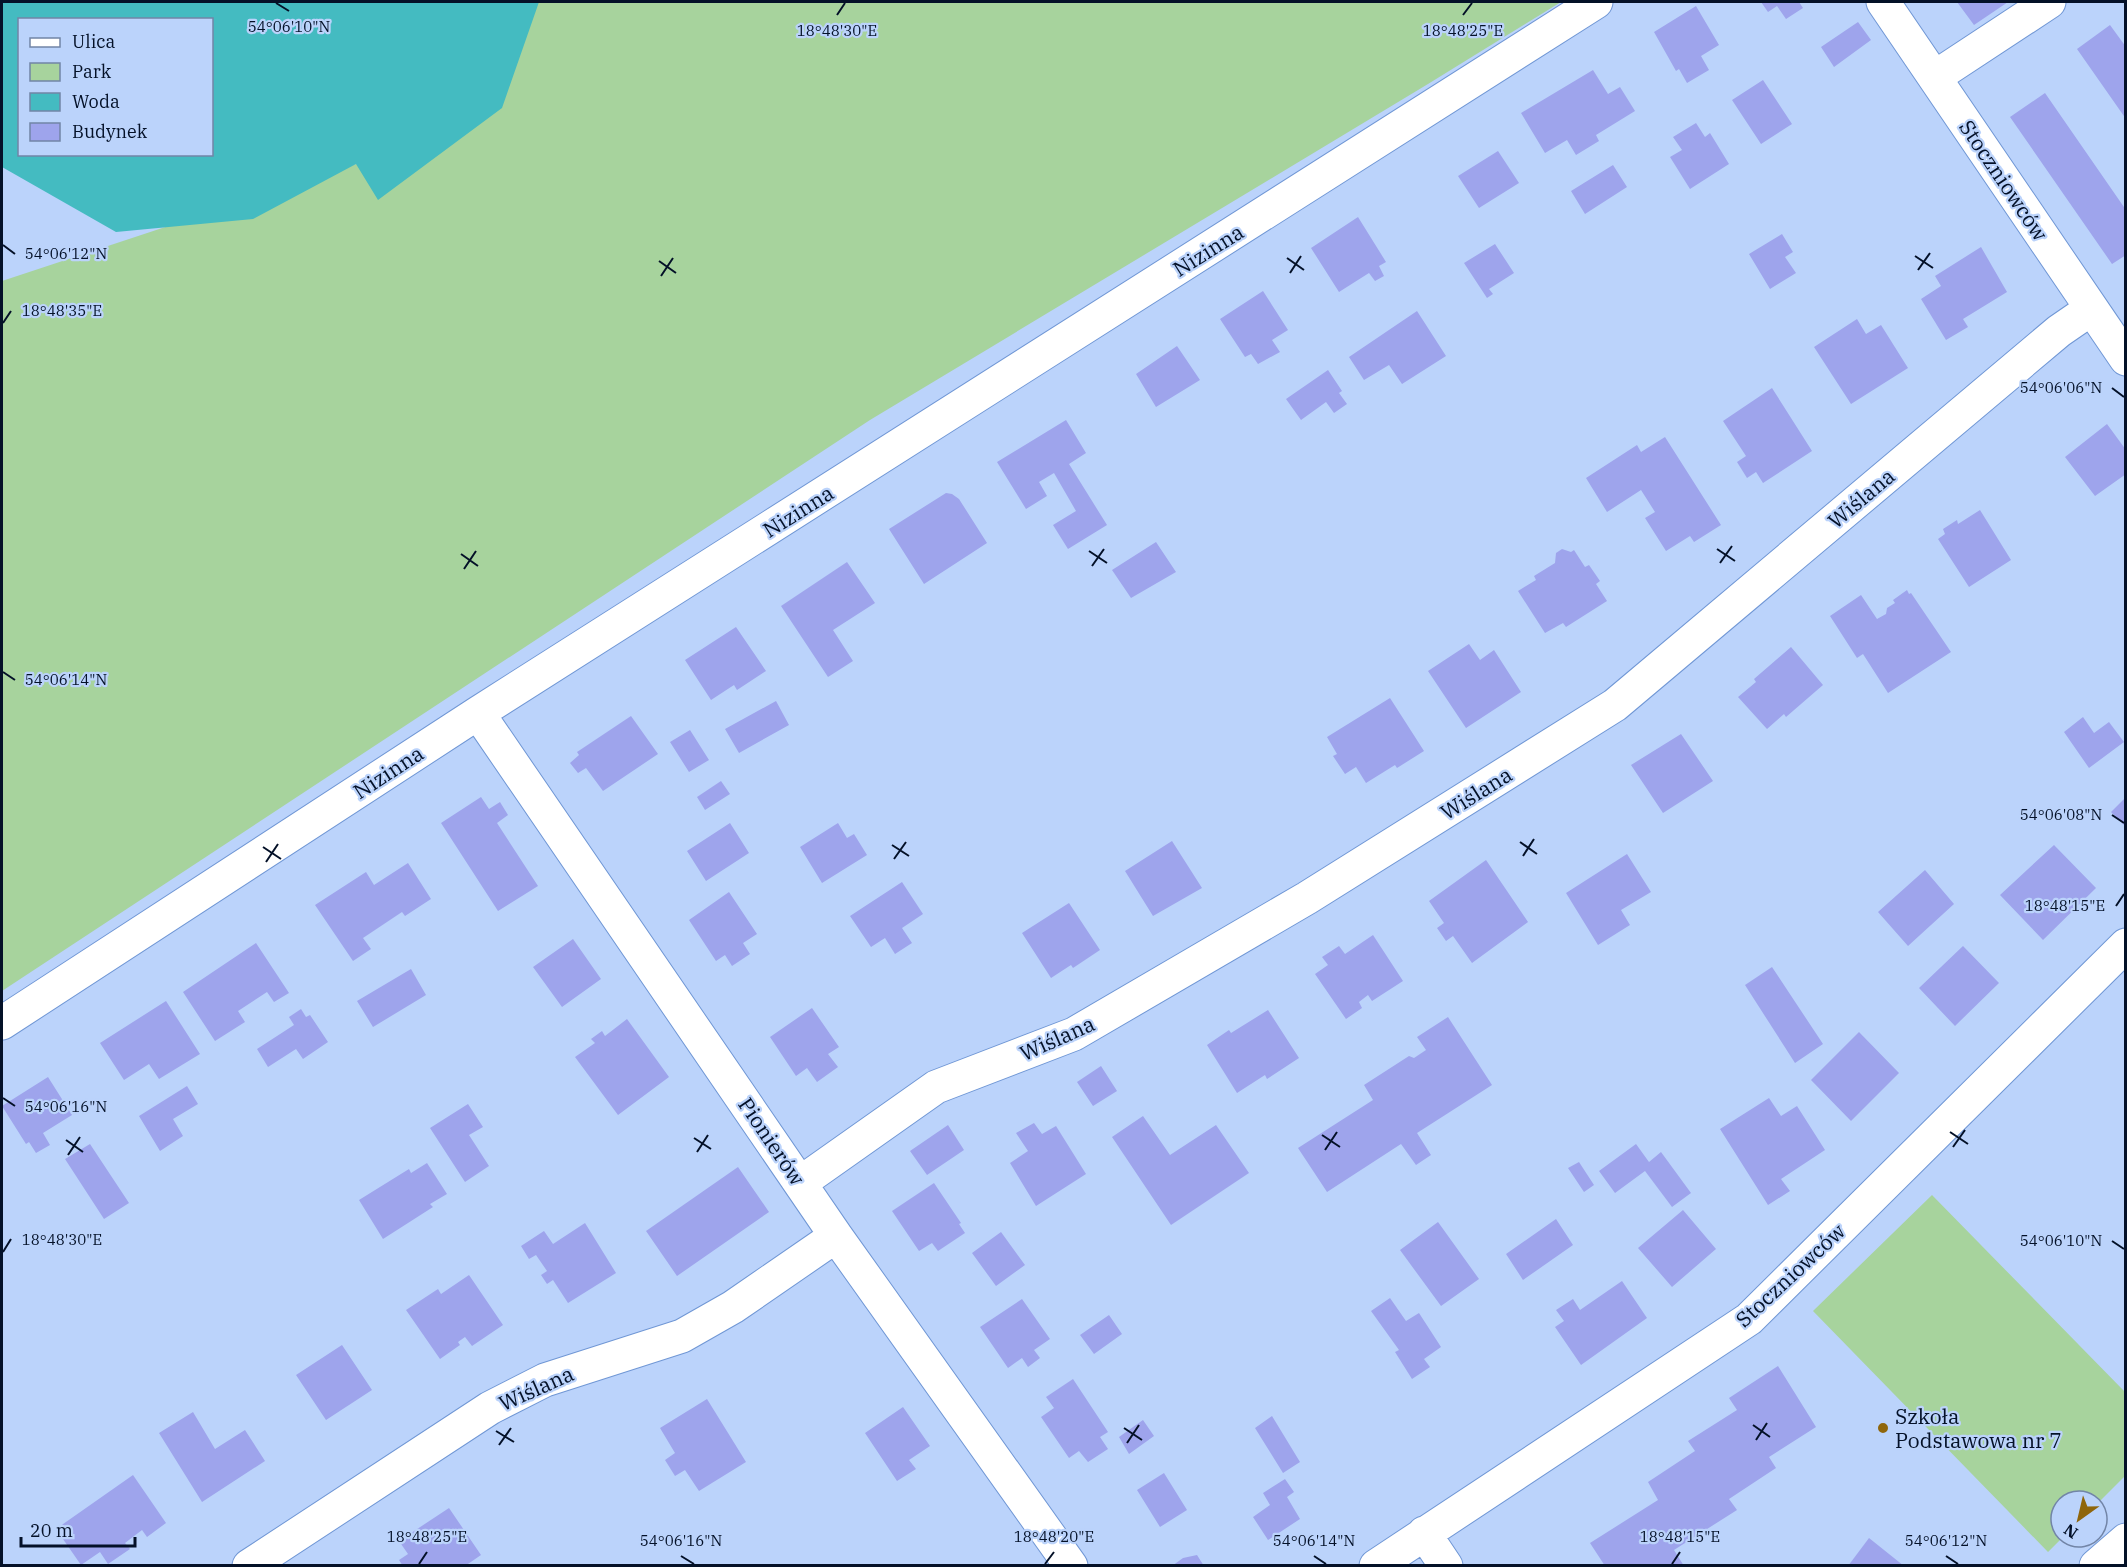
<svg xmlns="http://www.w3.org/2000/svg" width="2127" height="1567" font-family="'IBM Plex Serif',serif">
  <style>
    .green { fill: #a7d39d }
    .water { fill: #44bbc1; fill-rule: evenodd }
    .building { fill: #9ea4ec }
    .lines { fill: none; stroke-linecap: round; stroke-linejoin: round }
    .minor-casing { stroke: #7097d5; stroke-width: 35 }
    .minor { stroke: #fff; stroke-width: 33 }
    .ticks { fill: none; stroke: #041128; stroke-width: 2 }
    .poi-dot { fill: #8f660c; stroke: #bbd3fb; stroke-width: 2 }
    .labels { text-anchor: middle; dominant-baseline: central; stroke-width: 4.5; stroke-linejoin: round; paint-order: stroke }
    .street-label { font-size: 21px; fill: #041128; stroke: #bbd3fb }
    .poi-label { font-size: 21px; fill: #041128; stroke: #bbd3fb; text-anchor: start }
    .ticks-label { font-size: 15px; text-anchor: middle; fill: #041128; stroke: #bbd3fb; stroke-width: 4.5; stroke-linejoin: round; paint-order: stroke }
  </style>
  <rect width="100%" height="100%" fill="#bbd3fb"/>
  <!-- green -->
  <path class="green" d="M531 2H1561L1428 84 870 420 2 991V281L356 164Z
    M1932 1195 2125 1392V1476L2097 1504V1501H2061V1537H2063L2048 1552 1813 1311Z"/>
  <!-- water -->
  <path class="water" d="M2 2H539L502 108 378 200 356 164 253 219 116 232 2 167ZM20 20H212V154H20Z"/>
  <!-- building -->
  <path class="building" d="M1761 2H1799L1803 8 1786 19 1777 6 1768 12Z
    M1957 2H2008L1974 25Z
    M1696 6 1719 45 1701 56 1709 70 1687 83 1679 69 1676 71 1654 32Z
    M1858 22 1871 40 1834 67 1821 47Z
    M2110 25 2126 47V119L2077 49Z
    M1593 70 1608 94 1620 87 1635 111 1596 135 1599 141 1576 155 1567 140 1545 153 1521 113Z
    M1763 80 1792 124 1761 144 1732 100Z
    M2045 93 2126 210V255L2112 264 2010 117Z
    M1696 123 1705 137 1710 133 1729 164 1690 189 1670 157 1682 150 1673 137Z
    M1498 151 1519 183 1479 208 1458 176Z
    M1613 165 1627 187 1585 214 1571 191Z
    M1358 217 1386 262 1379 266 1384 276 1375 281 1369 273 1339 292 1311 248Z
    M1782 234 1793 252 1785 257 1796 273 1770 289 1749 254Z
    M1495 244 1514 273 1489 289 1493 294 1487 298 1464 263Z
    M1981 247 2007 292 1963 319 1968 327 1946 340 1921 299 1941 286 1935 276Z
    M1263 291 1288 330 1272 340 1280 352 1258 364 1251 354 1245 357 1220 319Z
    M1417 311 1446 356 1402 384 1389 365 1364 380 1349 357Z
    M1857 319 1866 334 1881 325 1908 368 1851 404 1814 347Z
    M1177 346 1200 380 1156 407 1136 374Z
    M1328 370 1342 391 1339 393 1347 404 1334 413 1326 402 1301 420 1286 399Z
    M1772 388 1812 451 1763 483 1756 472 1747 478 1737 462 1746 456 1723 421Z
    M1066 420 1086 453 1069 464 1107 525 1068 549 1053 525 1076 511 1054 473 1039 482 1047 496 1026 509 997 462Z
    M2107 424 2126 450V474L2095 496 2065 457Z
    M1665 437 1721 525 1694 542 1690 536 1666 551 1645 518 1655 512 1641 490 1607 512 1586 478 1637 445 1641 452Z
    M946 493 952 494 959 499 987 543 924 584 889 529Z
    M1980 510 2011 560 1969 587 1938 539 1945 534 1943 529 1957 520 1958 524Z
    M1156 542 1176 572 1131 598 1112 570Z
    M1562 549 1571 552 1574 550 1585 567 1589 565 1600 581 1596 584 1607 601 1566 627 1563 623 1545 633 1518 591 1536 580 1534 576 1555 563 1556 553Z
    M847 562 875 603 833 630 853 661 828 677 781 606Z
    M1907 590 1909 594 1911 593 1951 652 1888 693 1863 654 1857 658 1830 616 1861 595 1877 619 1886 614 1887 608 1895 603 1893 600Z
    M736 627 766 671 737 690 734 685 711 700 685 660Z
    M1469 644 1480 660 1494 650 1521 692 1466 728 1428 671Z
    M1791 647 1823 685 1786 717 1784 714 1767 729 1738 697 1756 682 1754 679Z
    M1390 698 1424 751 1397 768 1395 765 1366 783 1356 767 1345 774 1333 756 1337 754 1327 737Z
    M776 701 789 725 739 753 725 729Z
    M631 716 658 754 603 791 586 768 578 773 570 763 579 755 577 752Z
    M2083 717 2094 733 2109 722 2124 742 2089 768 2064 732Z
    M690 730 709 760 689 772 670 742Z
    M1681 734 1713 781 1663 813 1631 765Z
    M721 781 730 794 705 810 697 797Z
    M481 797 489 809 500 802 508 815 497 823 538 886 498 911 441 823Z
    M2126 797V827L2111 812Z
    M730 823 749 853 706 881 687 851Z
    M838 823 847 838 854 834 867 855 822 883 800 847Z
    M1172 841 1202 888 1153 916 1125 871Z
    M2054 845 2096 888 2043 940 2000 895Z
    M1627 854 1651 892 1621 910 1630 925 1598 945 1566 893Z
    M1486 860 1528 922 1472 963 1453 936 1446 941 1437 928 1444 923 1429 901Z
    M408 863 431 899 405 916 402 912 363 938 371 949 353 961 315 905 366 872 374 885Z
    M1925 870 1954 904 1908 946 1878 912Z
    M902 882 923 914 902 928 912 943 895 954 885 938 871 947 850 916Z
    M729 892 757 934 743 943 750 954 732 966 725 955 716 961 689 920Z
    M1069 903 1100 950 1073 968 1071 965 1051 978 1022 933Z
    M1373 935 1403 981 1372 1001 1368 995 1359 1002 1362 1008 1346 1019 1315 974 1328 965 1322 957 1339 946 1345 954Z
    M573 939 601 979 562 1007 533 967Z
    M256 943 289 993 274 1002 267 992 238 1011 245 1022 215 1041 183 992Z
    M1963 946 1999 983 1955 1026 1919 988Z
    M1772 967 1823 1044 1795 1063 1745 985Z
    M411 969 426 995 373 1027 357 1001Z
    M166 1001 200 1054 159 1079 149 1064 124 1080 100 1043Z
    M812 1008 839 1047 828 1054 838 1067 817 1082 807 1068 796 1076 770 1037Z
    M301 1009 306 1017 310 1015 328 1042 303 1059 296 1049 268 1067 257 1049 294 1025 289 1017Z
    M1268 1010 1299 1058 1267 1079 1265 1075 1237 1093 1207 1045 1229 1030 1231 1033Z
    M1448 1017 1492 1085 1417 1133 1431 1155 1416 1165 1401 1144 1327 1192 1298 1148 1373 1100 1364 1085 1409 1056 1414 1058 1426 1050 1417 1037Z
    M627 1019 669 1077 618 1115 575 1057 595 1043 591 1039 602 1031 605 1036Z
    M1859 1032 1899 1073 1851 1121 1811 1080Z
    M1101 1066 1117 1091 1093 1106 1077 1082Z
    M48 1077 72 1115 43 1133 50 1145 36 1153 29 1142 26 1144 2 1106Z
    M187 1086 198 1104 173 1119 183 1136 160 1151 139 1116Z
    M1769 1098 1781 1116 1797 1106 1825 1150 1781 1179 1790 1191 1768 1205 1720 1129Z
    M468 1104 483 1127 469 1135 489 1166 465 1182 430 1128Z
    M1143 1116 1170 1155 1216 1125 1249 1173 1171 1225 1112 1137Z
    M1034 1123 1042 1134 1056 1126 1086 1174 1036 1206 1010 1163 1028 1151 1016 1133Z
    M948 1125 964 1150 927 1175 910 1151Z
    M90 1144 129 1203 104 1219 65 1159Z
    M1636 1144 1649 1162 1661 1152 1691 1193 1672 1207 1645 1171 1615 1193 1599 1171Z
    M1579 1162 1594 1185 1584 1192 1568 1168Z
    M427 1163 447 1194 430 1204 433 1207 383 1239 359 1200 409 1169 411 1173Z
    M738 1167 769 1212 677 1276 646 1231Z
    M934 1183 961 1223 959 1224 965 1233 938 1251 932 1243 919 1251 892 1211Z
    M1683 1210 1716 1249 1672 1287 1638 1248Z
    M1556 1219 1573 1245 1523 1280 1506 1254Z
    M1438 1222 1479 1279 1441 1306 1400 1250Z
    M585 1223 616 1273 568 1303 553 1280 547 1284 541 1275 547 1271 536 1255 529 1259 521 1246 544 1231 553 1244Z
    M1001 1232 1025 1265 996 1286 972 1253Z
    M469 1275 503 1325 472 1346 465 1337 458 1342 460 1345 440 1359 406 1310 438 1289 441 1294Z
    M1622 1281 1647 1318 1581 1365 1555 1327 1564 1321 1556 1310 1573 1299 1580 1310Z
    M1390 1298 1406 1321 1419 1313 1441 1347 1424 1359 1430 1367 1412 1379 1395 1352 1399 1350 1371 1311Z
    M1022 1299 1050 1339 1034 1350 1040 1358 1028 1367 1022 1358 1008 1368 980 1327Z
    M1109 1315 1122 1334 1094 1354 1080 1335Z
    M342 1345 372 1390 326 1420 296 1375Z
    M1778 1366 1816 1427 1769 1457 1776 1468 1729 1499 1737 1510 1674 1550 1684 1566H1605L1590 1543 1658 1500 1648 1482 1695 1451 1688 1441 1737 1410 1729 1398Z
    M1073 1379 1108 1432 1100 1437 1108 1449 1088 1462 1079 1451 1069 1458 1041 1417 1054 1408 1046 1397Z
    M707 1399 746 1462 699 1491 685 1470 675 1476 665 1460 675 1453 660 1428Z
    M903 1407 930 1446 909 1460 916 1469 897 1481 865 1433Z
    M193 1412 215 1449 245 1430 265 1461 202 1502 159 1433Z
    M1272 1416 1300 1462 1283 1473 1255 1428Z
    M1143 1420 1154 1436 1129 1454 1119 1437Z
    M1164 1473 1187 1510 1160 1527 1137 1490Z
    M133 1475 166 1523 147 1537 142 1530 125 1543 130 1549 108 1564 100 1552 81 1565 56 1529Z
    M1285 1479 1294 1492 1287 1497 1300 1519 1268 1540 1253 1517 1270 1505 1263 1493Z
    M449 1508 481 1555 465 1566H403L399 1560 408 1554 399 1541Z
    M1869 1538 1904 1566H1848Z
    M1197 1555 1204 1566H1172L1183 1558Z"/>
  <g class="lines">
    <!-- minor casing -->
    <g class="minor-casing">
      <path id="minor" d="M1883 2 2126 359
        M1935 77 2049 2
        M478 713 836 1236 1071 1566
        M2 1023 478 713 1596 2
        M800 1183 936 1087 1074 1034 1307 898 1615 705 2059 331 2091 309
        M1424 1533 1446 1566
        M249 1566 490 1408 545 1380 682 1336 733 1307 836 1236
        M1376 1566 1749 1319 2126 945
        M2096 1566 2126 1540"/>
    </g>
    <!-- minor -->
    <use href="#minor" class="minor"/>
  </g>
  <!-- ticks -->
  <path class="ticks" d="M276 3 289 11M837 15 845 3M1463 15 1472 3M3 245 15 254M1915 256 1933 268M1287 258 1304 270M659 261 676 273M1918 270 1930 253M1290 273 1301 256M661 276 673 258M3 323 11 311M2112 388 2124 397M1717 549 1735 561M1089 551 1107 563M461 554 478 566M1720 563 1732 546M1092 566 1104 549M464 569 476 551M3 672 15 680M2112 815 2124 823M1520 842 1537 854M892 845 909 856M263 847 281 859M1523 856 1534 839M894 859 906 842M266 862 278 844M2116 906 2124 894M3 1098 15 1106M1950 1132 1968 1144M1322 1135 1340 1147M694 1138 711 1149M66 1140 83 1152M1953 1147 1965 1130M1325 1150 1337 1132M697 1152 708 1135M68 1155 80 1137M2112 1241 2124 1249M3 1252 11 1239M1753 1425 1770 1437M1124 1428 1142 1440M496 1431 514 1442M1756 1440 1767 1423M1127 1443 1139 1425M499 1445 511 1428M681 1556 694 1564M1314 1556 1326 1564M1946 1556 1958 1564M419 1564 427 1552M1045 1564 1054 1552M1672 1564 1680 1552"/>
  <!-- markers -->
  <circle class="poi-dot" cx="1883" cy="1428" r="6"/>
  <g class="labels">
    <!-- street labels -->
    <g class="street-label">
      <text transform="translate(2004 180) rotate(56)">Stoczniowców</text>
      <text transform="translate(1208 250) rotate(-32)">Nizinna</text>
      <text transform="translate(1861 498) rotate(-40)">Wiślana</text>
      <text transform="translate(798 511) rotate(-32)">Nizinna</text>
      <text transform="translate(388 772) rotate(-33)">Nizinna</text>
      <text transform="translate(1476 793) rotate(-32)">Wiślana</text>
      <text transform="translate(1057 1038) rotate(-24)">Wiślana</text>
      <text transform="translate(772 1141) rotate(56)">Pionierów</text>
      <text transform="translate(1790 1275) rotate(-43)">Stoczniowców</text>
      <text transform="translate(536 1388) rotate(-24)">Wiślana</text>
    </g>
    <!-- poi labels -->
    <g class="poi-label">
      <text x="1895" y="1416">Szkoła<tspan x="1895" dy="24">Podstawowa nr 7</tspan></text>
    </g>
  </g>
  <g class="ticks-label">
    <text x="289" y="32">54°06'10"N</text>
    <text x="837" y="36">18°48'30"E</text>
    <text x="1463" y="36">18°48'25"E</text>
    <text x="66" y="259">54°06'12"N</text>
    <text x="62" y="316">18°48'35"E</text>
    <text x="2061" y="393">54°06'06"N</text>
    <text x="66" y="685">54°06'14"N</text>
    <text x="2061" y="820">54°06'08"N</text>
    <text x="2065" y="911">18°48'15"E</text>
    <text x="66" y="1112">54°06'16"N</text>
    <text x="62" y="1245">18°48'30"E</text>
    <text x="2061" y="1246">54°06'10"N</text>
    <text x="427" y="1542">18°48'25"E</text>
    <text x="1054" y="1542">18°48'20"E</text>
    <text x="1680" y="1542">18°48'15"E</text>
    <text x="681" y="1546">54°06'16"N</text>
    <text x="1314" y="1546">54°06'14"N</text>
    <text x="1946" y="1546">54°06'12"N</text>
  </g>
  <!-- border -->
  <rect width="2127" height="1567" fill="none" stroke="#041128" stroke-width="6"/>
  <!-- legend -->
  <rect x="18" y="18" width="195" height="138" fill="#bbd3fb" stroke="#7285a7" stroke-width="1.5"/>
  <rect x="30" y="38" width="30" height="9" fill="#ffffff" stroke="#7285a7" stroke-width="1.5"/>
  <text x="72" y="48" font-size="18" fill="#041128">Ulica</text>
  <rect x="30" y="63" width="30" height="18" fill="#a7d39d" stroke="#7285a7" stroke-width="1.5"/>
  <text x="72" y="78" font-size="18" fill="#041128">Park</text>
  <rect x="30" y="93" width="30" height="18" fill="#44bbc1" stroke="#7285a7" stroke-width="1.5"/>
  <text x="72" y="108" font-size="18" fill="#041128">Woda</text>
  <rect x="30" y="123" width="30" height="18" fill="#9ea4ec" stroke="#7285a7" stroke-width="1.5"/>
  <text x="72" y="138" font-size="18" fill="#041128">Budynek</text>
  <!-- north arrow -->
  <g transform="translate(2079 1519) rotate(214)"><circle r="28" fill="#bbd3fb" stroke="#7285a7" stroke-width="1.5"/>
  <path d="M0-4.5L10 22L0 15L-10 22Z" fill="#8f660c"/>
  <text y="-9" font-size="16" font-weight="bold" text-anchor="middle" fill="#041128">N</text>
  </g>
  <!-- scale -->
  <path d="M21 1537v9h114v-9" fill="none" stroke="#041128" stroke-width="3"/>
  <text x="30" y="1537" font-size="18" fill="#041128" stroke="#bbd3fb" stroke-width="4.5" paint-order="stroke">20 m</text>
</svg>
